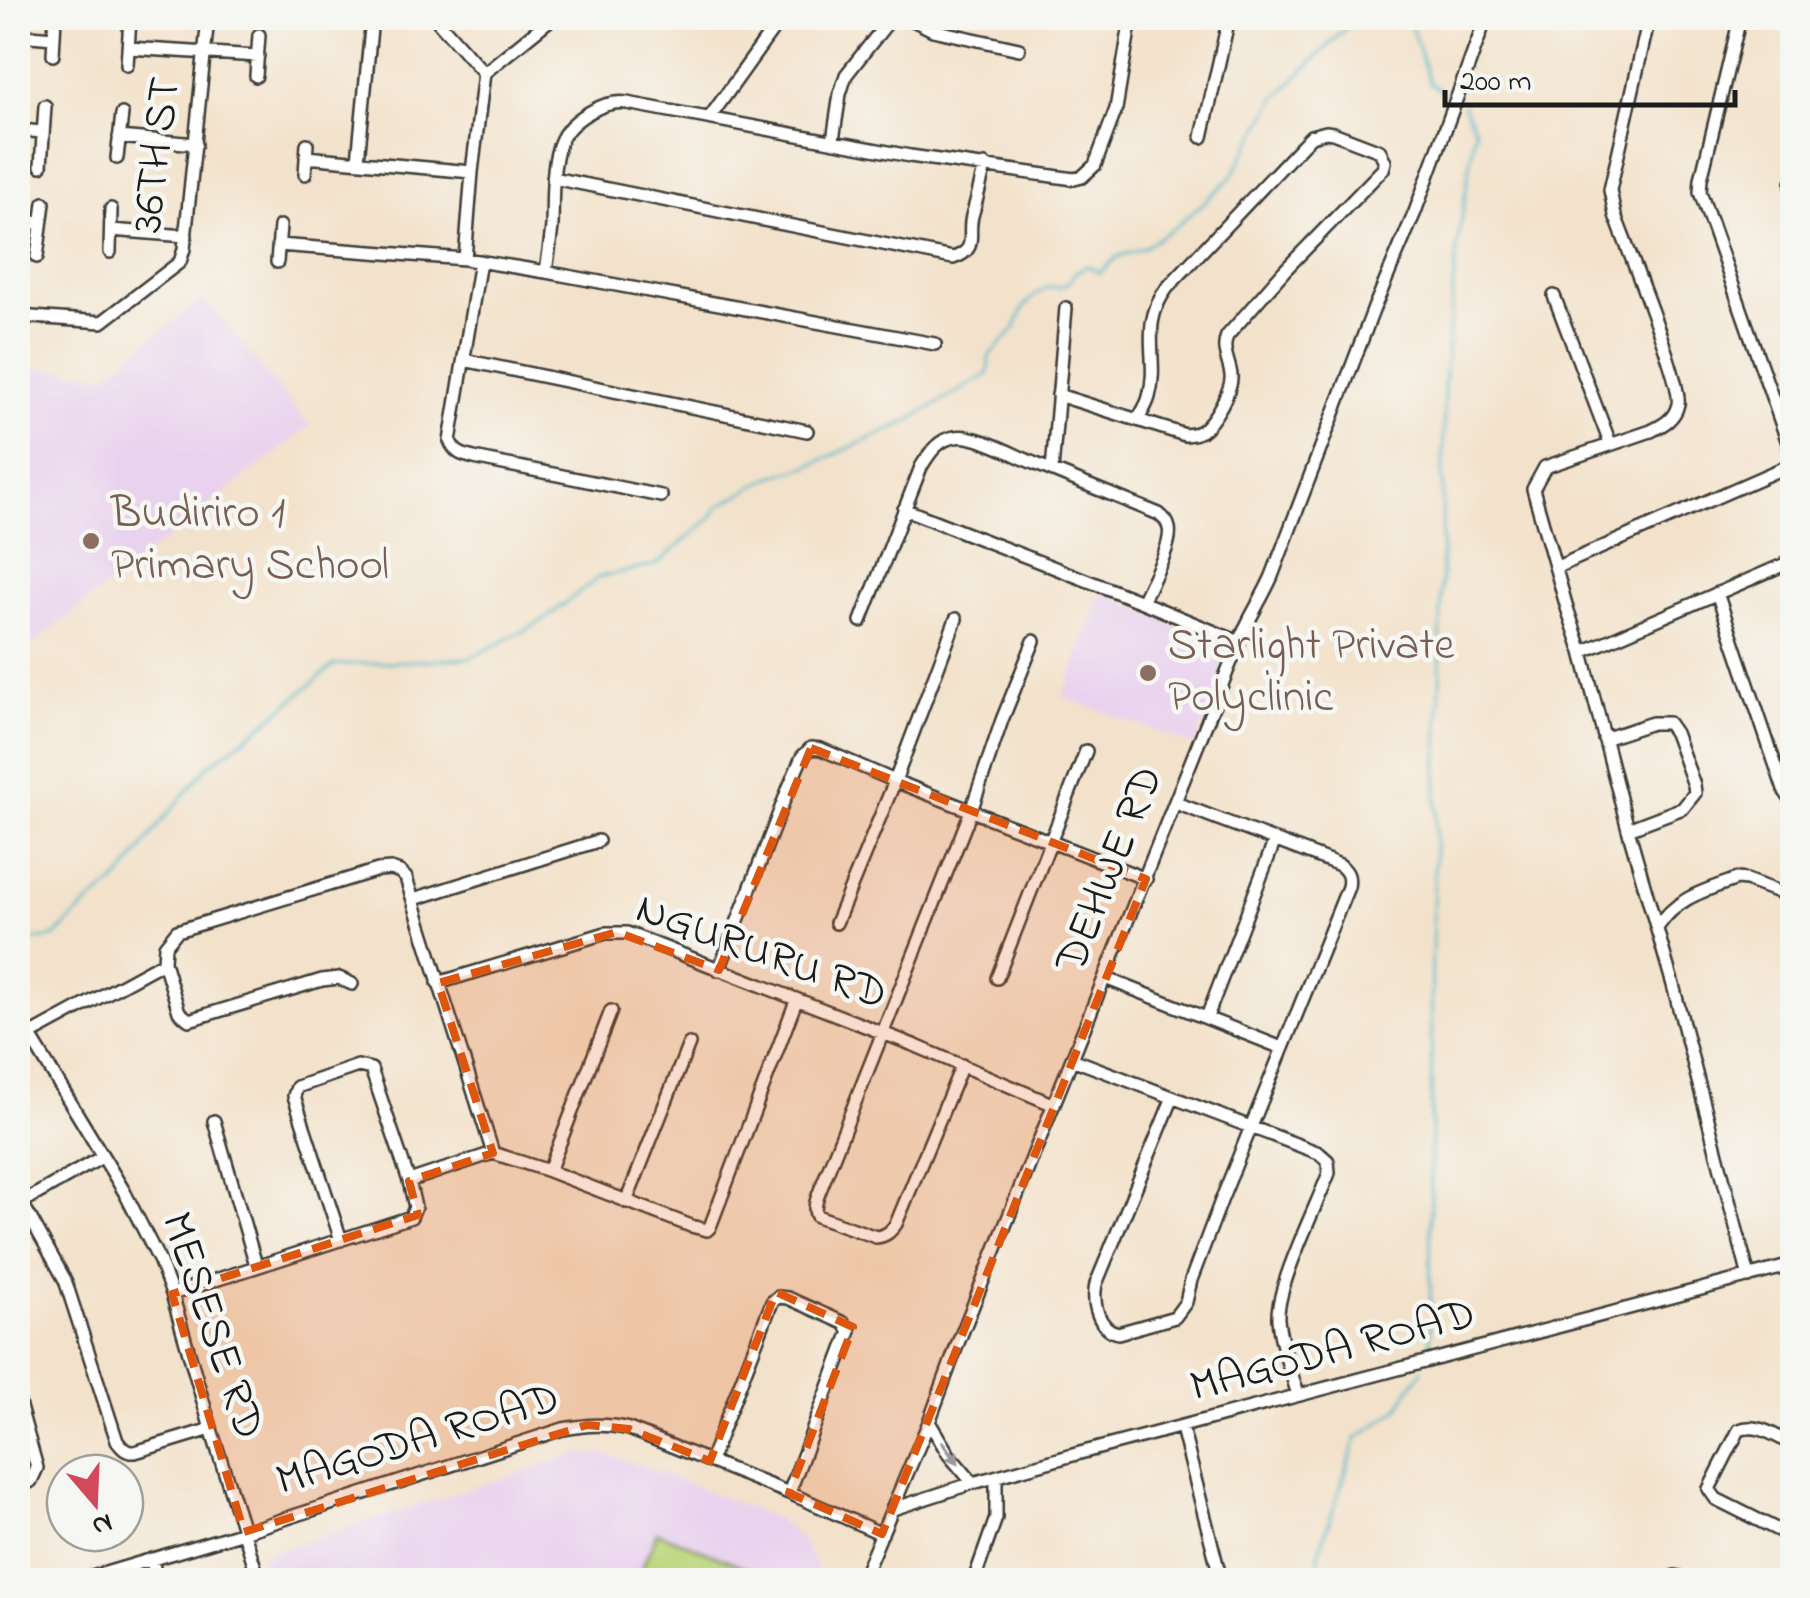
<svg xmlns="http://www.w3.org/2000/svg" width="1810" height="1598" font-family="'Indie Flower',sans-serif">
  <style>
    .built { fill: #e9d2ee }
    .green { fill: #bcd77d; stroke: #6c7a4c; stroke-width: 2.5 }
    .lines { fill: none; stroke-linecap: round; stroke-linejoin: round }
    .stream { stroke: #4ab6c7; stroke-width: 2.5 }
    .minor-casing { stroke: #3c3a36; stroke-width: 16 }
    .minor { stroke: #fff; stroke-width: 11 }
    .oneway { fill: #999 }
    .marked { fill: #de560d; fill-opacity: 0.2; stroke: #de560d; stroke-width: 8; stroke-dasharray: 20 12; stroke-linejoin: round }
    .education-dot { fill: #8d6e63; stroke: #f6f6f2; stroke-width: 4 }
    .labels { text-anchor: middle; dominant-baseline: central; stroke-width: 9; stroke-linejoin: round; paint-order: stroke }
    .street-label { font-size: 45px; fill: #1c1c1c; stroke: #f6f6f2 }
    .education-label { font-size: 45px; fill: #785e54; stroke: #f6f6f2; text-anchor: start }
  </style>
  <rect width="100%" height="100%" fill="#f6f6f2"/>
  <filter id="ink" filterUnits="userSpaceOnUse"><feTurbulence type="fractalNoise" baseFrequency=".01" numOctaves="2"/><feDisplacementMap in="SourceGraphic" scale="20" xChannelSelector="R" yChannelSelector="G"/><feConvolveMatrix kernelMatrix="1 2 1 2 8 2 1 2 1" color-interpolation-filters="sRGB"/></filter>
  <filter id="wash" filterUnits="userSpaceOnUse"><feTurbulence type="fractalNoise" baseFrequency=".0048" numOctaves="4" result="noise"/><feDisplacementMap in="SourceGraphic" scale="40" xChannelSelector="R" yChannelSelector="G"/><feGaussianBlur stdDeviation="2.25" result="paint"/><feColorMatrix in="noise" values="0 0 0 0 0 0 0 0 0 0 0 0 0 0 0 0 0 1.4 0 .05"/><feComposite in="paint" operator="in"/></filter>
  <g filter="url(#wash)">
    <rect width="100%" height="100%" fill="#f3e2cb"/>
    <!-- built -->
    <path class="built" d="M203 298 310 426 18 656V367L107 375Z
      M1102 592 1233 649 1195 746 1063 697Z
      M578 1454H606L635 1463 777 1519 797 1535 816 1564 818 1580H269L261 1556Z"/>
    <!-- green -->
    <path class="green" d="M657 1532 777 1580H637Z"/>
    <g class="lines">
      <!-- stream -->
      <path class="stream" d="M1408 18 1430 83 1444 93
        M18 942 54 937 88 904 120 879 162 821 209 765 268 721 334 665 470 658 541 622 599 577 656 565 710 519 719 506 771 477 809 466 905 423 988 374 989 356 1014 330 1024 307 1036 294 1049 287H1060L1070 281 1075 272 1088 266 1099 273 1117 257 1143 248 1178 225 1231 178 1277 97 1356 18
        M1430 1347 1432 951 1440 686 1444 386 1457 249 1475 129 1463 105
        M1324 1580 1318 1555 1357 1438 1397 1410 1422 1370"/>
    </g>
  </g>
  <g filter="url(#ink)">
    <g class="lines">
      <!-- minor casing -->
      <g class="minor-casing">
        <path id="minor" d="M435 18 484 73
          M909 18 933 30 1019 49
          M1649 18 1610 190 1615 215C1626 245 1683 384 1678 404 1675 419 1663 425 1651 431L1545 467 1533 489 1567 608 1582 652 1628 829 1673 985 1749 1277
          M1740 18 1701 179 1700 192 1792 454
          M1762 18 1792 25
          M18 35 54 38
          M128 48 258 56
          M53 55 55 18
          M127 65 130 19
          M256 76 259 35
          M710 117 781 18
          M18 130 43 132
          M119 137 196 144
          M1202 137 1229 18
          M833 140 840 94 846 75 891 18
          M306 157 472 172
          M117 158 122 114
          M358 160 372 18
          M41 166 45 106
          M305 174 307 144
          M553 178 953 258C979 250 967 234 972 216 977 199 981 182 985 165
          M1792 183V186
          M18 221 41 223
          M111 230 186 236
          M278 245 465 259 546 272 935 344
          M110 252 111 209
          M37 257 44 203
          M465 259 472 172 484 73 552 18
          M480 261 450 441C455 453 462 455 474 458L661 496
          M277 262 280 226
          M546 272C548 256 551 240 552 225 553 199 550 153 566 132 572 124 581 117 590 112 602 105 613 101 627 103L910 156 1074 179 1082 177 1095 165 1116 109 1131 18
          M1554 296 1610 443
          M18 316 102 322 180 262 184 249 208 18
          M464 360 807 431
          M1058 395 1185 435C1193 434 1194 435 1201 431 1213 423 1233 389 1231 375 1229 360 1221 350 1227 336L1284 271 1383 169 1385 162 1380 151 1333 133 1326 132 1311 136 1167 288C1138 327 1160 358 1149 397 1147 405 1142 412 1138 419
          M1052 470 1066 308
          M904 509 1142 602 1239 642
          M1557 567 1792 464
          M1717 593 1784 790 1792 801
          M861 621 921 467C929 454 938 439 955 437 975 433 1016 456 1036 464 1077 481 1118 497 1159 514 1164 519 1167 520 1169 528 1173 545 1150 584 1142 602
          M1582 652 1792 561
          M1604 739 1652 723H1668L1675 733 1694 785 1695 793 1683 808 1628 829
          M414 899 598 841
          M836 923 895 781 956 619
          M1657 928C1677 897 1704 891 1737 879L1746 880 1792 897
          M719 970 789 787 802 757 811 748 821 749 895 781 1146 879
          M997 978 1086 751
          M1105 978 1282 1048
          M438 983 606 933H627L916 1046 1054 1105
          M352 984 339 978 322 980 189 1020 179 1012 164 962 165 946 177 931 378 870 391 869 400 872 406 878 493 1153
          M18 1016 125 1193 160 1262 172 1294 211 1429 259 1580
          M1207 1017 1275 840
          M30 1035 164 962
          M1072 1059 1319 1153 1328 1161 1329 1173C1316 1207 1276 1287 1278 1319 1280 1344 1291 1371 1298 1395
          M962 1065 896 1224C890 1232 886 1236 876 1237L817 1216C812 1208 818 1196 821 1188L971 811 1002 720 1034 641
          M1173 1097 1096 1284C1092 1303 1098 1329 1118 1333L1175 1317 1186 1302 1191 1280 1221 1201 1348 887C1350 877 1348 872 1340 865L1176 803
          M214 1121 256 1265
          M549 1171 611 1011
          M626 1202 689 1044
          M22 1203 65 1280 117 1441C122 1448 126 1453 135 1452L211 1429
          M19 1204 102 1157
          M341 1240 294 1096 297 1087 358 1066 371 1069 409 1181
          M172 1294 411 1217 415 1207 409 1181 493 1153 549 1171 691 1226 707 1230 710 1227 796 1001
          M18 1400 37 1468 31 1481 18 1489
          M929 1422 949 1455 973 1483
          M1182 1428 1221 1580
          M1792 1444C1775 1436 1757 1422 1739 1430L1709 1489 1716 1499 1792 1537
          M710 1461 772 1302 778 1297 788 1298 844 1323 850 1331 789 1493
          M893 1509 973 1483 1080 1453 1792 1265
          M151 1559 158 1580
          M82 1580 244 1532 563 1429C586 1425 606 1423 629 1429L789 1493 882 1534
          M862 1580 929 1422 958 1343 1239 642C1248 619 1262 599 1272 576L1374 308 1415 212 1486 18
          M974 1580 996 1518V1477
          M1664 1580 1675 1576 1693 1580"/>
      </g>
      <!-- minor -->
      <use href="#minor" class="minor"/>
    </g>
    <!-- one-way arrows -->
    <defs><path id="oneway-solid" d="M-6-.8H1V-3.2L6.5 0L1 3.2V.8H-6Z" transform="scale(2.5)"/></defs>
    <use class="oneway" href="#oneway-solid" transform="translate(950 1453) rotate(54)"/>
  </g>
  <!-- marked area -->
  <path class="marked" d="M811 748 1146 879 882 1534 789 1493 853 1327 776 1292 710 1461 629 1429 587 1425 244 1532 172 1294 418 1215 409 1181 493 1153 438 983 617 932 719 970Z"/>
  <!-- markers -->
  <g class="education-dot">
    <circle cx="91" cy="541" r="10"/>
    <circle cx="1148" cy="673" r="10"/>
  </g>
  <g class="labels">
    <!-- street labels -->
    <g class="street-label">
      <text transform="translate(158 155) rotate(-83)">36TH ST</text>
      <text transform="translate(1111 870) rotate(-68)">DEHWE RD</text>
      <text transform="translate(761 953) rotate(20)">NGURURU RD</text>
      <text transform="translate(211 1326) rotate(71)">MESESE RD</text>
      <text transform="translate(1333 1352) rotate(-15)">MAGODA ROAD</text>
      <text transform="translate(418 1441) rotate(-17)">MAGODA ROAD</text>
    </g>
    <!-- education labels -->
    <g class="education-label">
      <text x="111" y="515">Budiriro 1<tspan x="111" dy="52">Primary School</tspan></text>
      <text x="1168" y="647">Starlight Private<tspan x="1168" dy="52">Polyclinic</tspan></text>
    </g>
  </g>
  <!-- margin -->
  <rect width="1810" height="1598" fill="none" stroke="#f6f6f2" stroke-width="60"/>
  <!-- north arrow -->
  <g transform="translate(95 1503) rotate(161)"><circle r="48" fill="#f6f6f2" stroke="#9f9f9c" stroke-width="2.5"/>
  <path d="M0-8L18 38L0 25L-18 38Z" fill="#d1495b"/>
  <text y="-15" font-size="28" font-weight="bold" text-anchor="middle" fill="#1c1c1c">N</text>
  </g>
  <!-- scale -->
  <path d="M1445 90v15h290v-15" fill="none" stroke="#1c1c1c" stroke-width="5"/>
  <text x="1460" y="90" font-size="30" fill="#1c1c1c" stroke="#f6f6f2" stroke-width="8" paint-order="stroke">200 m</text>
</svg>
